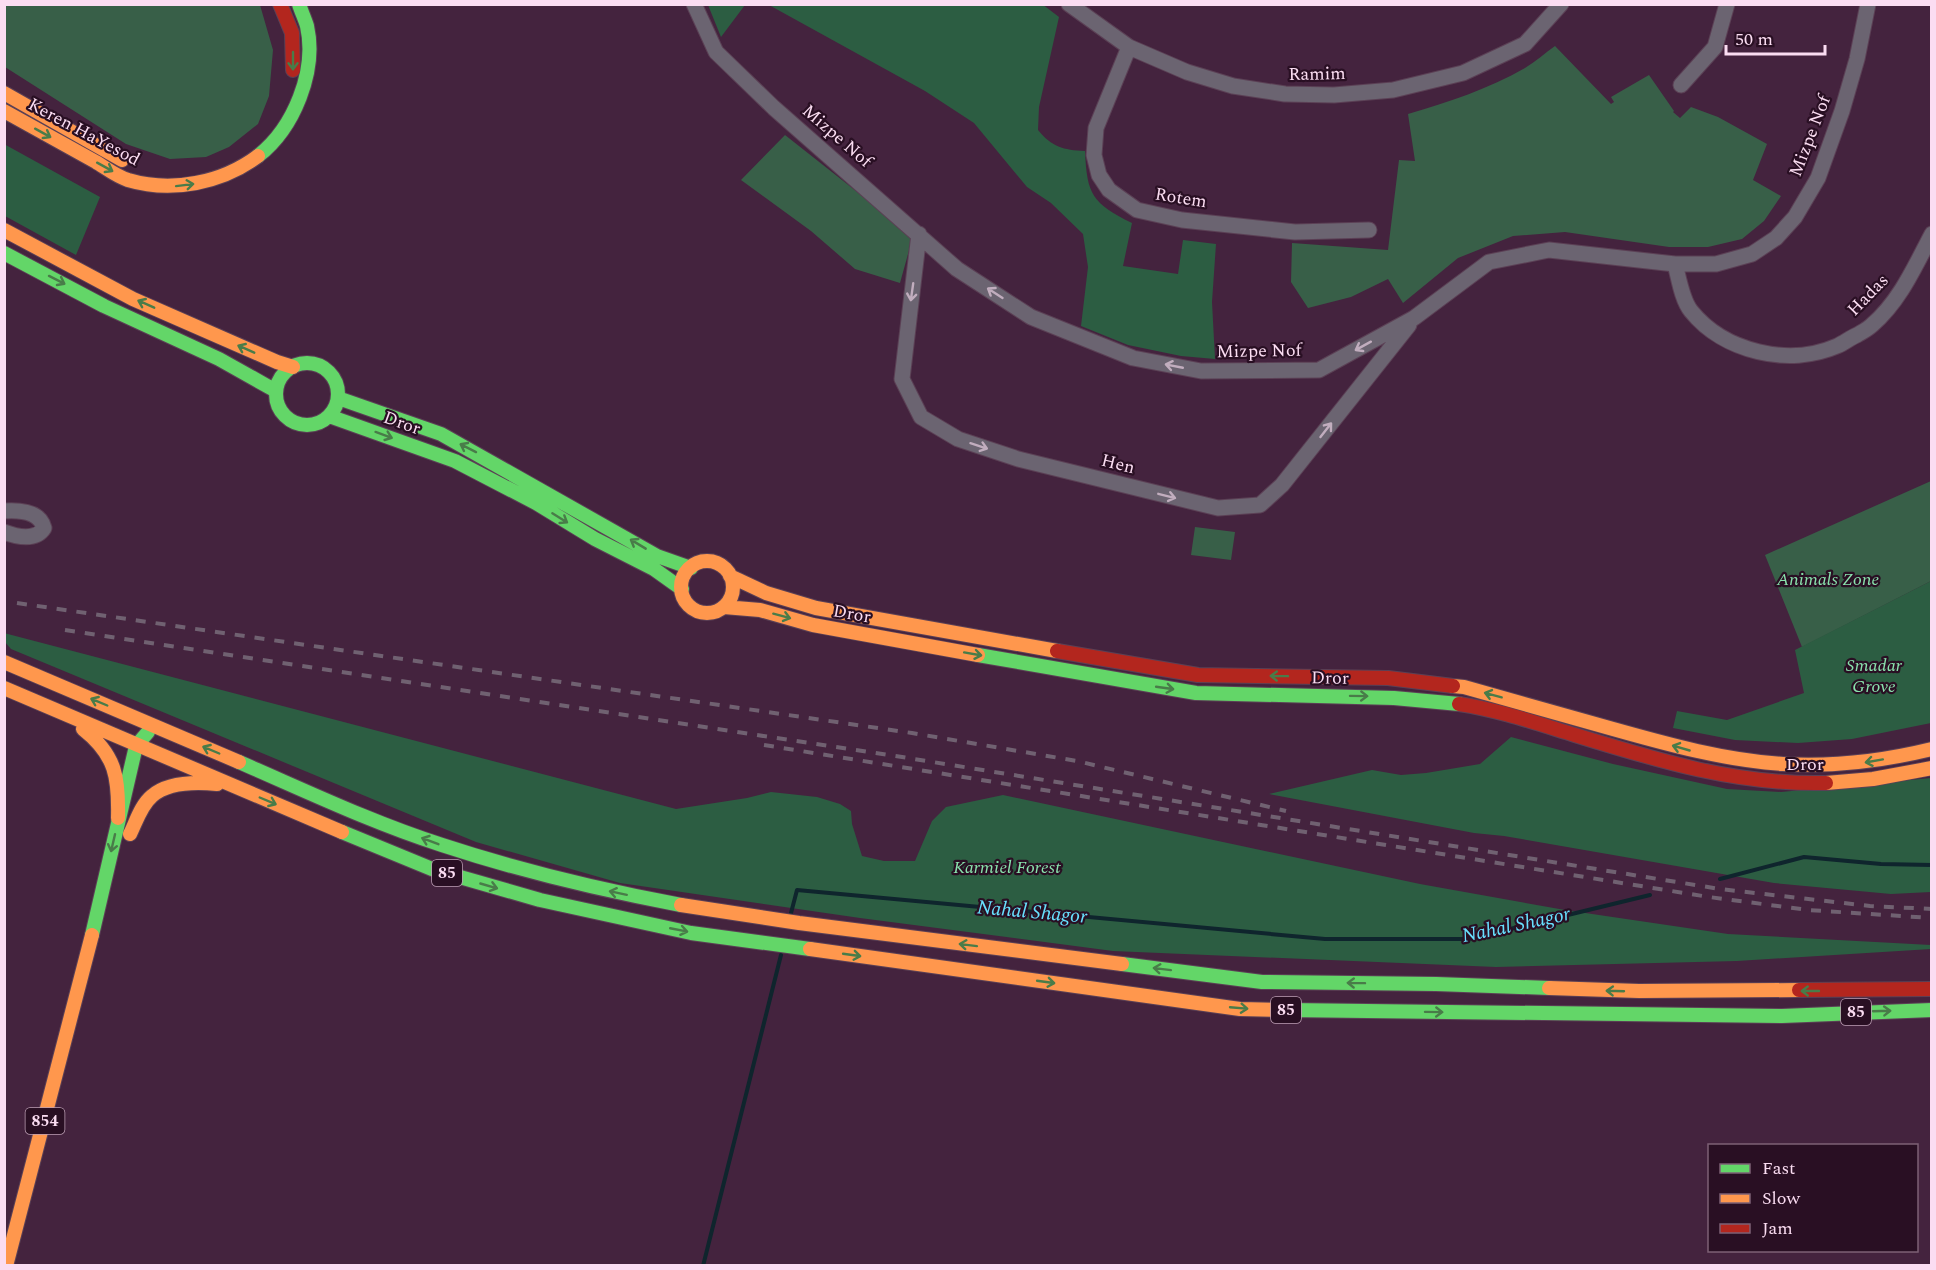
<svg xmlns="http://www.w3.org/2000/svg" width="1936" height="1270" font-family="Spectral,serif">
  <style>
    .green { fill: #385f48 }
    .forest { fill: #2c5d42 }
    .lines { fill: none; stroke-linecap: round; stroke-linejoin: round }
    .stream { stroke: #0f252d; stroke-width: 4 }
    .street-casing { stroke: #5b4055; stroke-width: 17 }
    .fast-casing { stroke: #5b4055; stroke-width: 16 }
    .slow-casing { stroke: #5b4055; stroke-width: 16 }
    .jam-casing { stroke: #5b4055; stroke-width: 16 }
    .street { stroke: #6b6471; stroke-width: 15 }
    .fast { stroke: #63d668; stroke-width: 14 }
    .slow { stroke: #ff974d; stroke-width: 14 }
    .jam { stroke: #b3261e; stroke-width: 14 }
    .rail { stroke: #706171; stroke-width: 4; stroke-dasharray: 10 10; stroke-linecap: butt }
    .oneway { stroke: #497c49 }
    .oneway2 { stroke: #c1adbe }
    .labels { text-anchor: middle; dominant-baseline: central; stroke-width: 4.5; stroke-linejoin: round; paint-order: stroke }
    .shield { fill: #290f23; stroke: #bc9fb4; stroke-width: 1.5 }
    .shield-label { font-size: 16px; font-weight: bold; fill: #fbddf2 }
    .street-label { font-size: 18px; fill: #fbddf2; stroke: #290f23 }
    .park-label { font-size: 18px; font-style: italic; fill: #8ae3ad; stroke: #290f23 }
    .water-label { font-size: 20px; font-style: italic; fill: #68e1fe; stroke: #290f23 }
  </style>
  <rect width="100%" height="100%" fill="#44233e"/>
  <!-- green -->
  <path class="green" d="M4 5H260L273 50 269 96 258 124 229 147 206 157 170 159 126 144 5 67Z
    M1555 46 1611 104 1614 102 1611 97 1649 75 1674 111 1673 112 1680 118 1691 107 1718 117 1767 144 1753 180 1781 196 1764 221 1742 239 1708 247H1669L1565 232 1513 236 1458 258 1403 303 1388 279 1351 297 1308 308 1291 282 1292 243 1388 250 1399 160 1415 161 1408 114C1448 102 1489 89 1525 68 1535 62 1545 53 1555 46Z
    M785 135 913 236 900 283 855 269 811 231 741 180Z
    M1931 481V581L1802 647 1765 555Z
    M1195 527 1235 532 1231 560 1191 555Z"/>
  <!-- forest -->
  <path class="forest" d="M1042 4 1059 17 1039 107 1038 130C1052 147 1063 150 1085 151 1087 195 1092 203 1132 223L1123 266 1178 274 1183 240 1216 244 1212 302 1215 359 1181 356 1128 345 1081 326 1088 267 1083 234 1051 203 1027 187 974 123 925 91 769 5Z
    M708 5H745L721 37Z
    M4 144 100 197 76 255 5 216Z
    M1931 581V723L1852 739 1798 743 1735 740 1673 728 1677 711 1727 720 1804 693 1795 650Z
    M4 633 676 809 747 798 771 792 817 797 840 804 851 811 852 824 862 856 884 861H915L932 821 946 807 1003 795 1420 884 1565 910 1728 934 1931 945V949L1737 961 1496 967 1113 951 860 918 620 883 476 842 11 649 5 642Z
    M1511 737 1613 764 1727 789 1781 792 1931 778V892L1891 894 1774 883 1504 836 1474 833 1269 794 1372 770 1401 775 1426 773 1480 764Z"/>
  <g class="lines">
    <!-- stream -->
    <path class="stream" d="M1720 879 1804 857 1881 864 1932 865
      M791 913 797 890 1325 939H1469L1650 895
      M703 1266 781 955"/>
    <!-- street casing -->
    <g class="street-casing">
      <path id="street" d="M694 4 716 52 774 108 957 269 1031 317 1133 358 1201 371 1319 370 1414 318 1489 262 1549 250 1675 264H1716L1752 254 1776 238 1795 217 1818 178 1842 111 1857 59 1868 4
        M1069 4 1129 47 1187 72 1233 86 1285 94 1334 95 1393 90 1463 73 1525 44 1561 4
        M1129 47 1096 128 1094 155 1099 175 1109 190 1137 210 1182 220 1295 232 1369 230
        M1681 85 1715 47 1727 4
        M919 234 902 379 921 417 958 439 1018 459 1218 508 1260 505 1282 485 1409 325
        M1675 264C1679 279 1682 300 1691 311 1724 352 1789 367 1837 346 1844 343 1850 338 1857 335 1862 332 1868 329 1872 325 1900 301 1915 266 1932 234
        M4 511C19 510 40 511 44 528 36 541 17 537 4 532"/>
    </g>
    <!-- fast casing -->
    <g class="fast-casing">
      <path id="fast" d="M258 156C294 128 317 71 307 26 305 19 301 11 299 4
        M4 253 104 306 219 359 276 391
        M276 394a31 31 0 1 1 62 0a31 31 0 1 1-62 0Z
        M338 398 441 434 657 556 691 568
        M329 416 455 461 536 503 595 539 654 569 682 589
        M978 655 1196 693 1394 698 1459 704
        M239 762C306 791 373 823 442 845 521 871 601 890 681 905
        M342 832 432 869 540 900 691 933 810 949
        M92 935 136 746 148 732
        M1122 964 1262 982 1436 984 1549 988
        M1287 1010 1782 1016 1932 1010"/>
    </g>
    <!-- slow casing -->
    <g class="slow-casing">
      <path id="slow" d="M4 93 122 160
        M4 111C35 128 65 145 96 162 106 168 116 176 128 180 172 193 222 183 258 156
        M4 230 133 299 277 362 293 367
        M681 587a26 26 0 1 1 52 0a26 26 0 1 1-52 0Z
        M730 576 766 593 816 608 1057 651
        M724 607 760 610 813 625 978 655
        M4 662 239 762
        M1453 686 1464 687C1514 701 1564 715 1613 729 1670 745 1724 760 1783 764 1834 767 1883 761 1932 749
        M4 688 342 832
        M83 729C116 755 119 778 118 818
        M1826 783 1873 779 1932 768
        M130 834C136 822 141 805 152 796 168 782 196 782 217 784
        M681 905 799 923 1122 964
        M810 949 1240 1009 1287 1010
        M1549 988 1639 991 1799 990
        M6 1266 92 935"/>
    </g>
    <!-- jam casing -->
    <g class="jam-casing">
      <path id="jam" d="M280 4 292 33 293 70
        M1057 651 1198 675 1388 678 1453 686
        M1459 704C1499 710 1536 723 1575 735 1659 761 1737 785 1826 783
        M1799 990 1932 989"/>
    </g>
    <!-- street -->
    <use href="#street" class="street"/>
    <!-- fast -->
    <use href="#fast" class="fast"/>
    <!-- slow -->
    <use href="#slow" class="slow"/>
    <!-- jam -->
    <use href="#jam" class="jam"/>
    <!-- rail -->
    <path class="rail" d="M17 603 912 733 1077 761 1286 811
      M65 630 908 758 1720 889 1870 906 1932 909
      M764 745 1709 897 1808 910 1932 918"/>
  </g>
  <!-- one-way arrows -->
  <defs><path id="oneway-shaft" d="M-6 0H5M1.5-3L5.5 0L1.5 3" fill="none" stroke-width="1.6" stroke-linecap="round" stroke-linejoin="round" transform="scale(1.5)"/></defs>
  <g class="oneway">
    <use href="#oneway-shaft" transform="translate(293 61) rotate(90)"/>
    <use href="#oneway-shaft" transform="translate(43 133) rotate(29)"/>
    <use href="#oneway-shaft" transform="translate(105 167) rotate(29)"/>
    <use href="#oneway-shaft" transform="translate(185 185) rotate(-7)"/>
    <use href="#oneway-shaft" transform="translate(57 280) rotate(27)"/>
    <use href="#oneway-shaft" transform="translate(146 304) rotate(-156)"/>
    <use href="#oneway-shaft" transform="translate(246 349) rotate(-156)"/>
    <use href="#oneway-shaft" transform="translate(384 435) rotate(20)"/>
    <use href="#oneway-shaft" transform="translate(468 448) rotate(-153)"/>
    <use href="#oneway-shaft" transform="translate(560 518) rotate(32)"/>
    <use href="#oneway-shaft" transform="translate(638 544) rotate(-149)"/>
    <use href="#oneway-shaft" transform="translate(782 616) rotate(15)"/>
    <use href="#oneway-shaft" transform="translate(973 654) rotate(10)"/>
    <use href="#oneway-shaft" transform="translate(1279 676) rotate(-179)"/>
    <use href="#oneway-shaft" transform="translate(1165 688) rotate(8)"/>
    <use href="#oneway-shaft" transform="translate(1493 695) rotate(-165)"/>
    <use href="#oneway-shaft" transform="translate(1359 696) rotate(1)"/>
    <use href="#oneway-shaft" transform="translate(99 702) rotate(-157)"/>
    <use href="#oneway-shaft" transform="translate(1681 748) rotate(-164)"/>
    <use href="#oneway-shaft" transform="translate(211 750) rotate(-157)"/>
    <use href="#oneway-shaft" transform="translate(1874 761) rotate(170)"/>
    <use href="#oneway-shaft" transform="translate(268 801) rotate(23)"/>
    <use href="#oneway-shaft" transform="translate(430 841) rotate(-159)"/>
    <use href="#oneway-shaft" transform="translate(113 843) rotate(103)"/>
    <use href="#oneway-shaft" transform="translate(489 886) rotate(16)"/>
    <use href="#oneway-shaft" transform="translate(618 893) rotate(-168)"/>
    <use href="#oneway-shaft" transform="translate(679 930) rotate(11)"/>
    <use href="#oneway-shaft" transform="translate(968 945) rotate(-173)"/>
    <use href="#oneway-shaft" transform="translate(852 955) rotate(8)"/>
    <use href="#oneway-shaft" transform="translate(1162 969) rotate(-173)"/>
    <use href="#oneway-shaft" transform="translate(1046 982) rotate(8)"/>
    <use href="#oneway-shaft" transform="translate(1356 983) rotate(-179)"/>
    <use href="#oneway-shaft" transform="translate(1615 991) rotate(-178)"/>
    <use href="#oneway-shaft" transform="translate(1810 991) rotate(180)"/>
    <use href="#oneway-shaft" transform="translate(1239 1008) rotate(5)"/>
    <use href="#oneway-shaft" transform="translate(1882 1011) rotate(-2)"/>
    <use href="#oneway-shaft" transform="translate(1434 1012) rotate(1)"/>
  </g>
  <g class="oneway2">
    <use href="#oneway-shaft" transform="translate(912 292) rotate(98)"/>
    <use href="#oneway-shaft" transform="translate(995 293) rotate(-147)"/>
    <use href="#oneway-shaft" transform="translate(1363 346) rotate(151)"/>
    <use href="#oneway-shaft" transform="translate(1174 366) rotate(-169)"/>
    <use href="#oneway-shaft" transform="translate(1326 430) rotate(-52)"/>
    <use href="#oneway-shaft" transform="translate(979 446) rotate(18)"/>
    <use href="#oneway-shaft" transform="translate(1167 496) rotate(14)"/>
  </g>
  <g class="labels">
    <!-- shield labels -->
    <g class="shield">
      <rect x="432" y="860" width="30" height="26" rx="4.5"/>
      <rect x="1271" y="997" width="30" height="26" rx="4.5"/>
      <rect x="1841" y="999" width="30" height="26" rx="4.5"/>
      <rect x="25.5" y="1108" width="39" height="26" rx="4.5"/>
    </g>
    <g class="shield-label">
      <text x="447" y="873">85</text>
      <text x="1286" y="1010">85</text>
      <text x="1856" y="1012">85</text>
      <text x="45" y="1121">854</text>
    </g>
    <!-- street labels -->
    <g class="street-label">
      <text transform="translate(1317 74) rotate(-1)">Ramim</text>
      <text transform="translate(84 132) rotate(28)">Keren HaYesod</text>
      <text transform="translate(837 136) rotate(41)">Mizpe Nof</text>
      <text transform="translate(1810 136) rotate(-69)">Mizpe Nof</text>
      <text transform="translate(1181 198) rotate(9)">Rotem</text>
      <text transform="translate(1868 295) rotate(-46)">Hadas</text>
      <text transform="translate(1259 351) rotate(-1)">Mizpe Nof</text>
      <text transform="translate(402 423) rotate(20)">Dror</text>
      <text transform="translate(1118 464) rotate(14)">Hen</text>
      <text transform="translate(852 614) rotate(10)">Dror</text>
      <text transform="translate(1330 678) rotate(1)">Dror</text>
      <text x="1805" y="764">Dror</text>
    </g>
    <!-- park labels -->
    <g class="park-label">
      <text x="1828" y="579">Animals Zone</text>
      <text x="1874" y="665">Smadar<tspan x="1874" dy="21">Grove</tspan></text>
      <text x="1007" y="867">Karmiel Forest</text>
    </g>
    <!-- water labels -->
    <g class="water-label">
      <text transform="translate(1032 912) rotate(5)">Nahal Shagor</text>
      <text transform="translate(1516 925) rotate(-12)">Nahal Shagor</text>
    </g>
  </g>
  <!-- border -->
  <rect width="1936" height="1270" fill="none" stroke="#fbddf2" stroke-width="12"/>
  <!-- legend -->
  <rect x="1708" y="1144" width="210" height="108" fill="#290f23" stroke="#7d6176" stroke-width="1.5"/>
  <rect x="1720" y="1164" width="30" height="9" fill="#63d668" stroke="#7d6176" stroke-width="1.5"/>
  <text x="1762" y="1174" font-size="18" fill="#fbddf2">Fast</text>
  <rect x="1720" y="1194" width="30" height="9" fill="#ff974d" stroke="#7d6176" stroke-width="1.5"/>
  <text x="1762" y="1204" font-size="18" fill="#fbddf2">Slow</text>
  <rect x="1720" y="1224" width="30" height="9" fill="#b3261e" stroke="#7d6176" stroke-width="1.5"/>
  <text x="1762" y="1234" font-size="18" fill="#fbddf2">Jam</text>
  <!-- scale -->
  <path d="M1726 45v9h99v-9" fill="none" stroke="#fbddf2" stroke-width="3"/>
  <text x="1735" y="45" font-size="18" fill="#fbddf2" stroke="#290f23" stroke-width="4.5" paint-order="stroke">50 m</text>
</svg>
